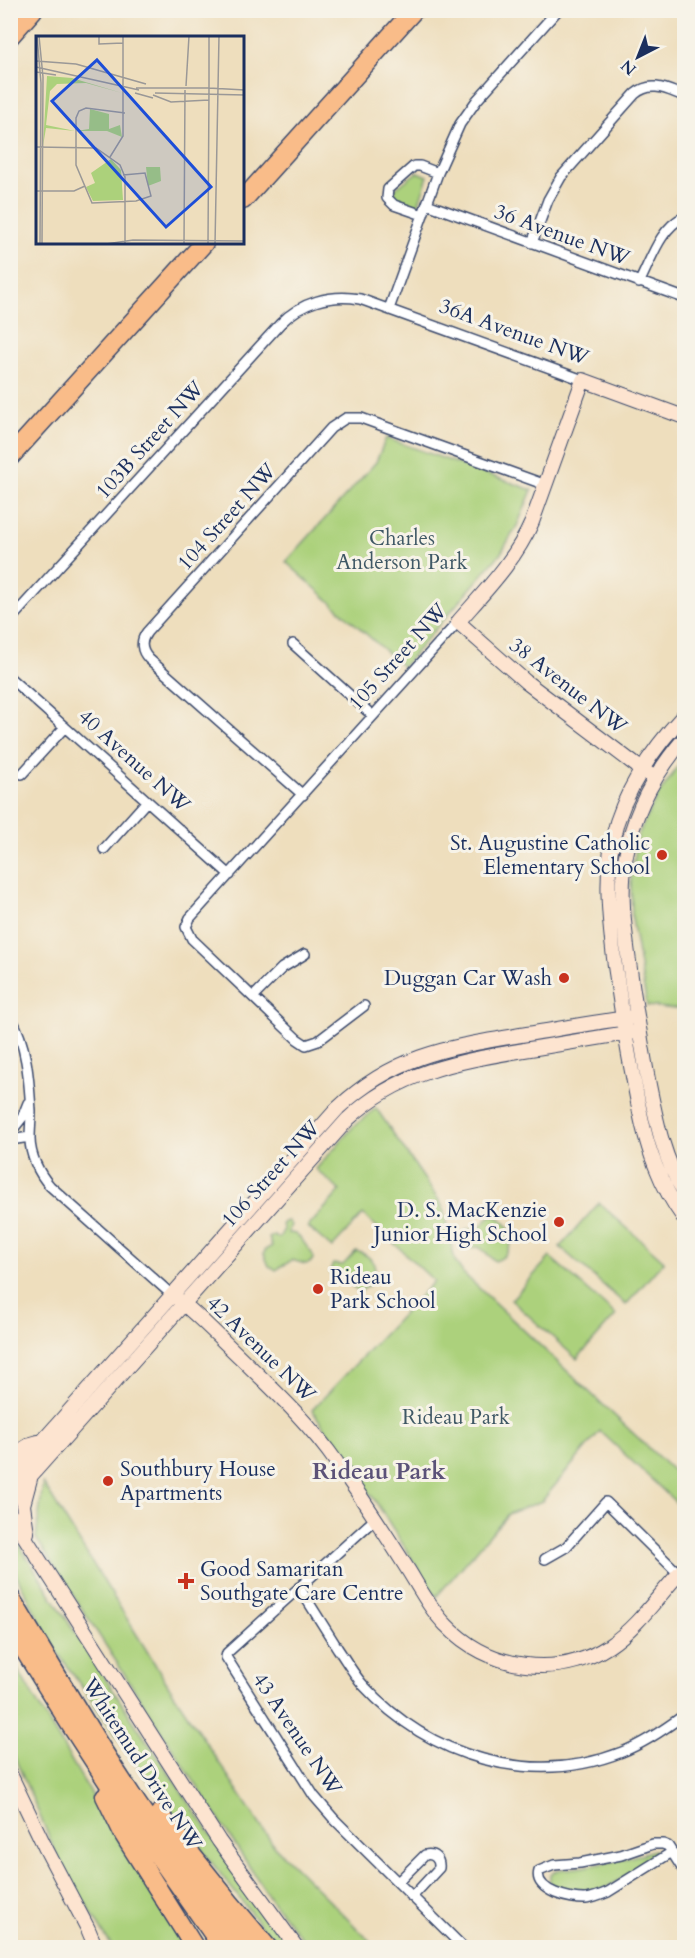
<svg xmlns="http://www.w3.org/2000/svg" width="695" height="1958" font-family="Cardo,serif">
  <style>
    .green { fill: #acd17b; stroke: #64806c; stroke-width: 1.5 }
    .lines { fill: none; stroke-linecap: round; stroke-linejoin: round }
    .street-casing { stroke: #3b496c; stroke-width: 12 }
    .secondary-casing { stroke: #3b496c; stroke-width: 16 }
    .highway-casing { stroke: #3b496c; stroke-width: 21 }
    .street { stroke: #fff; stroke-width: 9 }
    .secondary { stroke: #fde4d0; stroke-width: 14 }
    .highway { stroke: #f9bc89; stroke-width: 18 }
    .poi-dot { fill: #c8321e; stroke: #f7f3e8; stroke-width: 2 }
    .labels { text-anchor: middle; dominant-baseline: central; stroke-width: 6; stroke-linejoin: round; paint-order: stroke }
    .street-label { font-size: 21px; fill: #1b2f5e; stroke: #f7f3e8 }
    .park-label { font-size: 21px; fill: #3f5865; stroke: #f7f3e8 }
    .poi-label { font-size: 21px; fill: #1b2f5e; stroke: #f7f3e8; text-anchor: end }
    .quarter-label { font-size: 24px; font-weight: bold; fill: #5b5278; stroke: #f7f3e8 }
    .inset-road { fill: none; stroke: #9a9897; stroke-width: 1.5 }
    .view { fill: #1d4ed8; fill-opacity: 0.15; stroke: #1d4ed8; stroke-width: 3 }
    .inset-edge { fill: none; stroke: #1b2f5e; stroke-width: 3 }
  </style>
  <rect width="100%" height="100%" fill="#f7f3e8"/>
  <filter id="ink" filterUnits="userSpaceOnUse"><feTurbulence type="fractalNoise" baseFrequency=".0167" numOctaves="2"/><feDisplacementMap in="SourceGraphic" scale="12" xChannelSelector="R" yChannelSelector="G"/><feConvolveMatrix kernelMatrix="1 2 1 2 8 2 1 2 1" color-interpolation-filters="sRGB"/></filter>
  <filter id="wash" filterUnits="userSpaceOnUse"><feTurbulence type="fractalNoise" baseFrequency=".008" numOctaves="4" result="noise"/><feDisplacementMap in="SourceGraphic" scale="24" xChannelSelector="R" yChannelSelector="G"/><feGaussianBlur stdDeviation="1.35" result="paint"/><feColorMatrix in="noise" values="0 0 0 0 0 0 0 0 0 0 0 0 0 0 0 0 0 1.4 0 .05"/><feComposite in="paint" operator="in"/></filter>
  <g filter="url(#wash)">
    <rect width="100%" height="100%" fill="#eedebd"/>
    <!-- green -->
    <path class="green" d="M417 172 428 176 417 209 395 198V189Z
      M386 438 532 490 517 526 501 553 403 667 286 562 376 462Z
      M684 758V1010L647 1006 632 919 631 880 638 835 658 795Z
      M376 1108 442 1205 455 1261 463 1273 684 1481V1510L600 1431 542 1501 508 1514 436 1597 378 1505 312 1410 434 1281 363 1214 332 1248 308 1227 340 1191 316 1169 353 1127Z
      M599 1203 664 1261 626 1305 560 1247Z
      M491 1215C515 1219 519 1254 495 1261L479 1247 468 1248 462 1243 461 1237 467 1229H478Z
      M288 1221 291 1225 288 1233C301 1232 303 1244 312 1253L313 1259 310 1263 305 1264 292 1260 276 1270 269 1266 264 1254 265 1250 272 1246 269 1238 274 1235 279 1238 284 1229 282 1225 284 1222Z
      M356 1251C381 1258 381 1281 359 1292L343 1278 335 1279 329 1272 333 1264 343 1265Z
      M550 1257 616 1315 577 1359 511 1300Z
      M43 1483 168 1685 274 1846 376 1947H309L271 1900 36 1538Z
      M10 1530C99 1673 193 1812 291 1947H277L144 1775 53 1646 11 1565Z
      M10 1657 118 1839 185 1947H112L59 1860 11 1749Z
      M654 1850 658 1852 656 1856C627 1875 585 1912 551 1885 548 1878 550 1873 557 1870 590 1867 622 1861 654 1850Z"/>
  </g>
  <g filter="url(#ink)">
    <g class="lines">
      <!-- street casing -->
      <g class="street-casing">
        <path id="street" d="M427 204 684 298
          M423 215 394 205 387 198 388 189 414 166H420L438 173
          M532 243 548 200 561 177 635 94C651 80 668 90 684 96
          M639 283C651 260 660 228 684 217
          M389 309 438 173 460 124 477 100 558 10
          M10 620 280 324C301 302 330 294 360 299L583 380
          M293 644 373 716
          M10 678 230 875
          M22 774 65 727
          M303 795 149 659C141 651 140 641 147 632L331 428 346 418H361L546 485
          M104 849 147 801
          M253 997 282 968 305 954
          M364 1006 318 1041 306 1045 297 1039 192 939 186 927 190 918 458 622
          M10 1016C27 1044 29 1079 31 1111 31 1121 30 1130 30 1139 30 1155 39 1174 50 1186L172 1295
          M10 1133 22 1118 28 1103
          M10 1140 30 1137
          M376 1518 227 1653 226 1657 314 1796 334 1819 464 1948
          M545 1559 566 1547 606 1502 684 1579
          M299 1587C312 1608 325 1628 338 1649 347 1662 354 1675 364 1686 429 1757 531 1788 622 1752 645 1743 665 1729 684 1715
          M672 1852 608 1892C601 1895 594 1898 586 1899 572 1900 533 1891 539 1871L554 1865 580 1863 621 1855 653 1844H663L668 1846 684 1871
          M398 1882 425 1855C434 1853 440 1859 439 1868L412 1897"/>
      </g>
      <!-- secondary casing -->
      <g class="secondary-casing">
        <path id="secondary" d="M684 715C655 746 631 780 617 822 603 868 609 919 615 966 620 998 624 1029 630 1061 637 1096 642 1133 656 1167 663 1185 673 1203 684 1218
          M684 739C655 773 634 811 626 855 618 896 626 937 631 977 636 1012 642 1046 648 1080 656 1119 663 1158 684 1192
          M655 778 641 769 526 682 458 622C485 591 515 561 532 522L583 380 684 417
          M179 1300C201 1318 221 1339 242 1359 276 1392 310 1424 337 1463 361 1496 383 1530 405 1565 418 1585 429 1608 446 1625 488 1669 557 1680 609 1646 639 1626 660 1593 684 1568
          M10 1457 31 1444 38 1442
          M10 1478 338 1108C397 1053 452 1047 527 1034 564 1028 600 1021 636 1017
          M10 1499 348 1119C400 1070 461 1061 530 1049 566 1043 602 1037 639 1031
          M10 1514 219 1841 297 1948
          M27 1533 23 1505 30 1479
          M10 1774 45 1847 88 1929 96 1948"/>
      </g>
      <!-- highway casing -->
      <g class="highway-casing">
        <path id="highway" d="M10 36 33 10
          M243 200 414 10
          M10 457 204 243
          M10 1597C65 1689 119 1783 183 1869 203 1895 225 1921 246 1948
          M10 1627 70 1724 120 1801 223 1948
          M105 1796 124 1835 195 1948
          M159 1814 231 1904 268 1948"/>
      </g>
      <!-- street -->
      <use href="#street" class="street"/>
      <!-- secondary -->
      <use href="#secondary" class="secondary"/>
      <!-- highway -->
      <use href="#highway" class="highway"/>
    </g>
  </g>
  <!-- markers -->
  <g class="poi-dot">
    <circle cx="662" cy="855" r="6"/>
    <circle cx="564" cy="978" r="6"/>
    <circle cx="559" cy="1222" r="6"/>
    <circle cx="318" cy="1289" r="6"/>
    <circle cx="108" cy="1481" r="6"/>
    <path d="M183 1572h6v6h6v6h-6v6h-6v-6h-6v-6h6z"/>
  </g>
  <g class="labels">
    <!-- street labels -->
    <g class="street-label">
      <text transform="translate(562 235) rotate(20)">36 Avenue NW</text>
      <text transform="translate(514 332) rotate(20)">36A Avenue NW</text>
      <text transform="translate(150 440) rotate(-48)">103B Street NW</text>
      <text transform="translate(227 517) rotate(-48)">104 Street NW</text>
      <text transform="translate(398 657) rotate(-48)">105 Street NW</text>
      <text transform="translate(568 686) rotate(38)">38 Avenue NW</text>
      <text transform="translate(134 761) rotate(42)">40 Avenue NW</text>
      <text transform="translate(271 1174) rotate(-48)">106 Street NW</text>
      <text transform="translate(261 1349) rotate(44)">42 Avenue NW</text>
      <text transform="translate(297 1734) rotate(56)">43 Avenue NW</text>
      <text transform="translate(142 1764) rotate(57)">Whitemud Drive NW</text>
    </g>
    <!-- park labels -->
    <g class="park-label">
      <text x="402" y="538">Charles<tspan x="402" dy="24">Anderson Park</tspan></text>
      <text x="456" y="1417">Rideau Park</text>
    </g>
    <!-- poi labels -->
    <g class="poi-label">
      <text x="650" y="843">St. Augustine Catholic<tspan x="650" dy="24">Elementary School</tspan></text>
      <text x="552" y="978">Duggan Car Wash</text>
      <text x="547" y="1210">D. S. MacKenzie<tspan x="547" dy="24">Junior High School</tspan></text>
      <text x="330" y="1277" text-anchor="start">Rideau<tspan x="330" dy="24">Park School</tspan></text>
      <text x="120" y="1469" text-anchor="start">Southbury House<tspan x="120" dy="24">Apartments</tspan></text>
      <text x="200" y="1569" text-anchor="start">Good Samaritan<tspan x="200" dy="24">Southgate Care Centre</tspan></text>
    </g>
    <!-- quarter labels -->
    <g class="quarter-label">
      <text x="379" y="1471">Rideau Park</text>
    </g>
  </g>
  <!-- overview -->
  <g transform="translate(36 36)">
    <rect width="208" height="208" fill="#eedebd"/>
    <path d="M11 40 36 42 86 57 50 47 21 48 14 55 10 89 39 95 10 92 7 110ZM54 73 73 78V93L84 89 86 101 71 95H40L53 93ZM75 123 85 134 87 164 57 165 50 151 59 147 55 137ZM110 131H124L125 145 112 150Z" fill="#acd17b"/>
    <path class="inset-road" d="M1 0 5 47 4 208M3 0 7 41 6 208M63 0V8L87 7M173 0V52L209 54M0 25 40 28M40 28 110 48M0 31 103 54M0 36 20 39M150 50 153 0M100 52H173L172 208M99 57 117 62M119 57 209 59M117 59 135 66 173 64M0 111 60 112 84 129 89 141V208M74 121 87 100V0M87 139 109 137 115 160 100 165 56 167 40 129V82L43 75 50 72 89 77M0 155H38L49 150M70 208 97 204 209 205M148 208 149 54M179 208 183 0"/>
    <path class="view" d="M61 24 175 151 130 191 16 65Z"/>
    <rect width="208" height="208" class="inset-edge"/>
  </g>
  <!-- margin -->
  <rect width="695" height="1958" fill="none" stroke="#f7f3e8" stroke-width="36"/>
  <!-- north arrow -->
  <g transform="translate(638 57) rotate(222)" stroke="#f7f3e8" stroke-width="4.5" paint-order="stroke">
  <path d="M0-4.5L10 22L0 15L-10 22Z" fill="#1b2f5e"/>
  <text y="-9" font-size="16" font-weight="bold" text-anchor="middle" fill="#1b2f5e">N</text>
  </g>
</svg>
